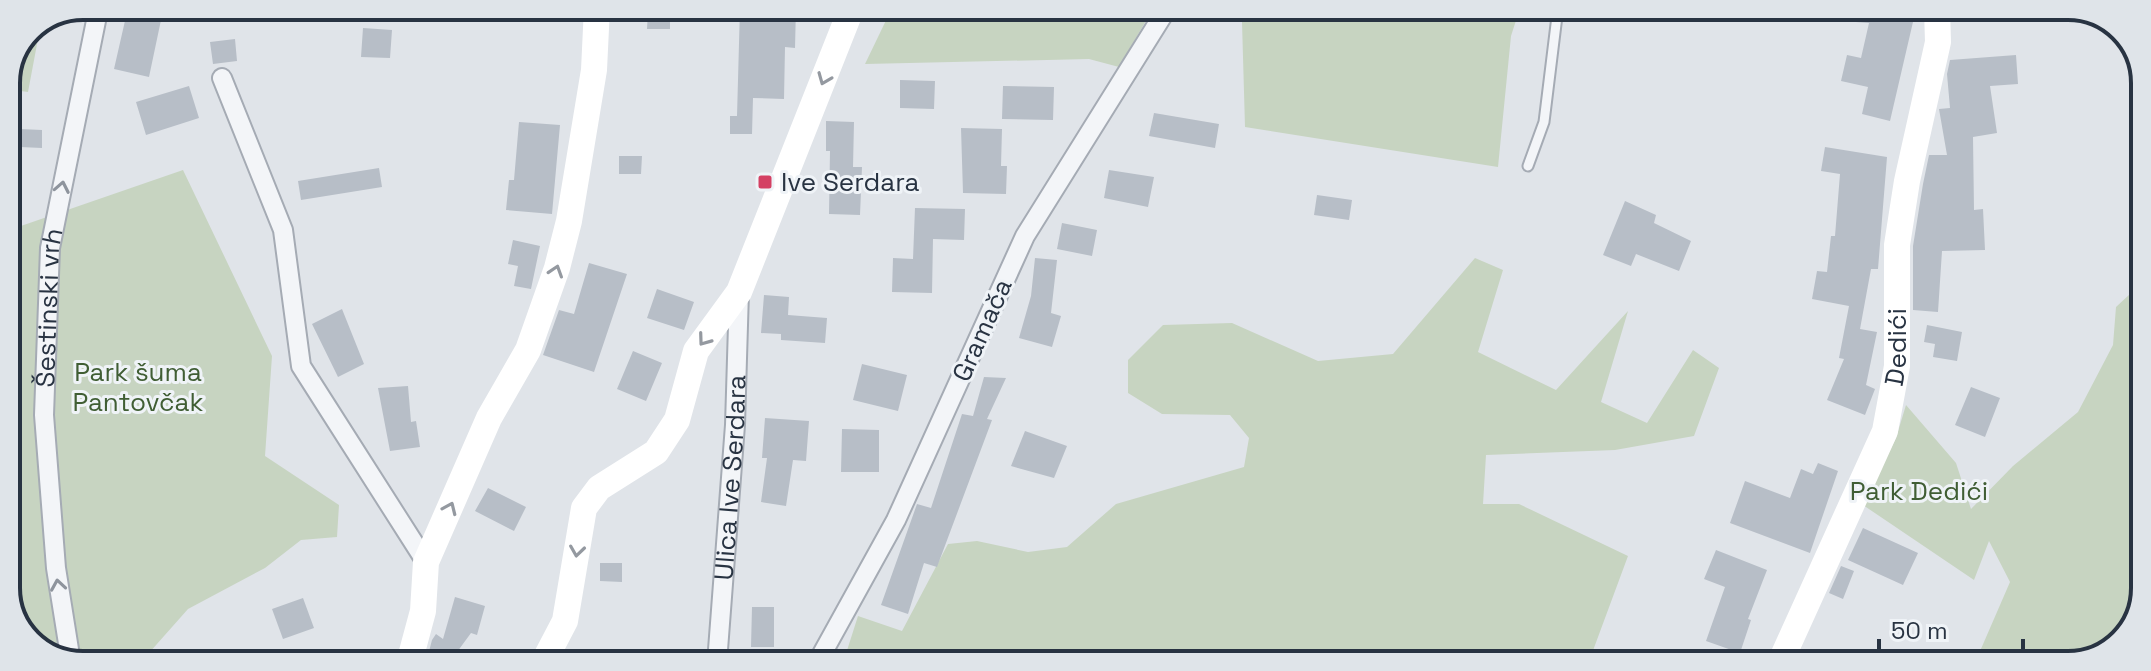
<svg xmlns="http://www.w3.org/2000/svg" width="2151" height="671" font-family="'Space Grotesk',sans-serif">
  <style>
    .green { fill: #c7d4c1 }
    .building { fill: #b7bec7 }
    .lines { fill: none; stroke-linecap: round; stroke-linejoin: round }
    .lane-casing { stroke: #a5abb4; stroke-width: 13 }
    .street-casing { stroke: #a5abb4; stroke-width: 22 }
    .lane { stroke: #f3f5f8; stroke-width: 9 }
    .street { stroke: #f3f5f8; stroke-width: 18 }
    .secondary { stroke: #fff; stroke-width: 26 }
    .oneway { stroke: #9499a0 }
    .oneway2 { stroke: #8e949d }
    .poi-dot { fill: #d44063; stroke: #eff3f7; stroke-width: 3 }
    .labels { text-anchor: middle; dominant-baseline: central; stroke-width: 6; stroke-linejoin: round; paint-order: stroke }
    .poi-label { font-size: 26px; fill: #283342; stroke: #eff3f7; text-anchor: start }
    .street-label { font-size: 26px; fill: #283342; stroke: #eff3f7 }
    .park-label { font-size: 26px; fill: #405e34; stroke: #eff3f7 }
    .rim { fill: none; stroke: #283342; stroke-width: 4 }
  </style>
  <rect width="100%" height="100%" fill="#e0e4e9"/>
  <!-- green -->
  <path class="green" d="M898 7H1154L1119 67 1089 59 865 64 891 10Z
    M1203 8H1520L1511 36 1498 167 1245 127 1242 22Z
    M41 23 28 92 6 89 29 28Z
    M183 170 272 356 265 456 339 505 337 537 301 540 265 568 188 609 141 662H63L22 635 6 593V226L18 227Z
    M1475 258 1503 270 1478 352 1556 390 1628 311 1601 402 1647 423 1693 350 1719 368 1694 436 1615 450 1486 455 1483 504H1519L1628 556 1588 664 843 663 858 616 902 631 948 544 977 541 1028 552 1067 547 1116 504 1244 467 1249 438 1230 415 1162 414 1128 393V360L1163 325 1232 323 1318 361 1393 354Z
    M2144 281 2142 608 2115 649 2082 660 2054 649 2051 665H1974L2010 582 1989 541 1974 580 1863 505 1896 438 1906 405 1956 463 1971 509 2013 466 2078 412 2113 345 2116 307Z"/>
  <!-- building -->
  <path class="building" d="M443 6 494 7V18L445 22Z
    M740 7H796L795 48 785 47 784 99 753 98 752 134H730V116H737Z
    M1830 8 1916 9 1890 121 1862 114 1868 87 1841 81 1847 55 1861 58 1869 23 1829 20Z
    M648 11H670V29H647Z
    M127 12 161 20 149 77 114 69Z
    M363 28 392 30 390 58 361 57Z
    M235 39 237 61 213 64 210 42Z
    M2016 55 2018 84 1990 86 1997 133 1973 137 1974 210 1983 209 1985 250 1942 251 1938 312 1913 310V246L1923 184 1929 155H1947L1939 109 1950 108 1947 74 1950 60Z
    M900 80 935 81 934 109 900 108Z
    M189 86 199 118 146 135 136 102Z
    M1003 86 1054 87 1053 120 1002 119Z
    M1154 113 1219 124 1215 148 1149 136Z
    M826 121 854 122 853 167H862L860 215 829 214 830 151H826Z
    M519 122 560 125 552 214 506 210 509 180H514Z
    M961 128 1002 129 1001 166H1007L1006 194 963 193Z
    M20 129 42 130V148L20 147Z
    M1825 147 1887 157 1878 269H1871L1860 329 1877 332 1866 385 1875 389 1865 415 1827 400 1844 359 1839 358 1849 306 1812 299 1817 271 1827 272 1831 236H1835L1840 174 1821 171Z
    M619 156H642L641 174H619Z
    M379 168 382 187 301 200 298 181Z
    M1109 170 1154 177 1148 207 1104 198Z
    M1317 195 1352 200 1349 220 1314 215Z
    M1625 201 1656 215 1654 223 1691 241 1679 271 1636 254 1631 266 1603 255Z
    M915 208 965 209 964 240 933 239 932 293 892 292 893 258 913 259Z
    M1062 223 1097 230 1092 256 1057 249Z
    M513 240 540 246 531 289 514 286 518 266 508 264Z
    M1035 258 1057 260 1051 313 1061 316 1052 347 1019 338 1031 296Z
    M589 263 627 274 594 372 543 355 559 310 574 314Z
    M657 289 694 302 684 330 647 318Z
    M764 295 789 297 788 315 827 318 825 343 781 340V334L761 333Z
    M342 309 364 364 338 377 312 324Z
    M1927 325 1962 332 1957 361 1933 357 1935 344 1924 342Z
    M633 351 662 363 646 401 617 389Z
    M862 364 907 375 898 411 853 400Z
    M984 377 1006 378 987 419 992 420 937 567 924 563 908 614 881 605 917 504 931 508 962 414 973 416Z
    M408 386 411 422 416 421 420 447 390 451 378 388Z
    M1971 387 2000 398 1985 437 1955 425Z
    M765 418 809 421 806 461 793 460 786 506 761 502 767 458H762Z
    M842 429 879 430V472H841Z
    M1025 431 1067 446 1054 478 1011 466Z
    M1818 463 1838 471 1810 553 1730 523 1745 481 1790 498 1801 469 1813 474Z
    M488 488 526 507 514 531 475 511Z
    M1863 528 1918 553 1903 585 1848 560Z
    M1716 550 1767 570 1748 619 1751 620 1740 653 1706 641 1725 587 1704 579Z
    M600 563H622V582L600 581Z
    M1841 566 1854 571 1843 599 1829 593Z
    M455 597 485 606 477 635 471 633 449 663H433L427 659 432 640 436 634 443 639Z
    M303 598 314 628 283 639 272 609Z
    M752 607H774V647H751Z"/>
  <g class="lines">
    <!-- lane casing -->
    <g class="lane-casing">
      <path id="lane" d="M1528 166 1544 122 1558 8"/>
    </g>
    <!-- street casing -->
    <g class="street-casing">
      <g id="street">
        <path d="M222 78 283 230 301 366 426 562"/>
        <path id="s1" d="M71 662 56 568 44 415 50 248 99 6"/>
        <path id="s2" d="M717 663 735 425 739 292"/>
        <path d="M817 663 896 520 1025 236 1168 7"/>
      </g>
    </g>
    <!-- lane -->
    <use href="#lane" class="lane"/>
    <!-- street -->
    <use href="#street" class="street"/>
    <!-- secondary -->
    <g class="secondary">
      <path d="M409 663 423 611 426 562 489 418 528 350 557 268 569 221 594 70 597 7"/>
      <path d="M543 663 565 621 584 508 599 488 656 452 677 420 696 351 739 292 852 7"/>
      <path id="s3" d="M1779 665 1885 431 1897 366V245L1907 181 1938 42 1937 9"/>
    </g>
  </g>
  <!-- one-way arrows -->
  <defs><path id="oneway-chevron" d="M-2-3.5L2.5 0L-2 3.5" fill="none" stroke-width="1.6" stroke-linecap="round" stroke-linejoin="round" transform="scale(2)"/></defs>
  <g class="oneway">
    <use href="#oneway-chevron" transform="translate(824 79) rotate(112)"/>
    <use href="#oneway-chevron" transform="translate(556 271) rotate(-72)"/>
    <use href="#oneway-chevron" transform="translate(704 340) rotate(126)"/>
    <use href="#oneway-chevron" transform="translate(450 508) rotate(-66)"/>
    <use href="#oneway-chevron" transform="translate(577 551) rotate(98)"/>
  </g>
  <g class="oneway2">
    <use href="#oneway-chevron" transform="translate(62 187) rotate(-79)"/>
    <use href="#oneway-chevron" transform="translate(58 585) rotate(-99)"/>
  </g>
  <!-- markers -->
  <rect class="poi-dot" x="757" y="174" width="16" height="16" rx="4"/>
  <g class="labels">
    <!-- poi labels -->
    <g class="poi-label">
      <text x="781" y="182">Ive Serdara</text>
    </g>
    <!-- street labels -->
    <g class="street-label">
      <text stroke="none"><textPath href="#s1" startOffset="356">Šestinski vrh</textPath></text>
      <text transform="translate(982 330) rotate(-66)">Gramača</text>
      <text stroke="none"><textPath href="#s3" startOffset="342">Dedići</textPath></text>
      <text stroke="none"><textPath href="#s2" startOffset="186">Ulica Ive Serdara</textPath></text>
    </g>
    <!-- park labels -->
    <g class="park-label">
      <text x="138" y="372">Park šuma<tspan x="138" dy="30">Pantovčak</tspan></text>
      <text x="1919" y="491">Park Dedići</text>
    </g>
  </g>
  <!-- crop -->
  <path d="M0 0H2151V671H0ZM83 20H2068A63 63 0 0 1 2131 83V588A63 63 0 0 1 2068 651H83A63 63 0 0 1 20 588V83A63 63 0 0 1 83 20Z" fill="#dfe4e9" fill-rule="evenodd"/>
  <path class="rim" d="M83 20H2068A63 63 0 0 1 2131 83V588A63 63 0 0 1 2068 651H83A63 63 0 0 1 20 588V83A63 63 0 0 1 83 20Z"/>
  <!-- scale -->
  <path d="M1879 639v12h144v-12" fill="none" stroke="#283342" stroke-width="4"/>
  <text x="1891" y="639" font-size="24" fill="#283342" stroke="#eff3f7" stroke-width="6" paint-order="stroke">50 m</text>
</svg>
